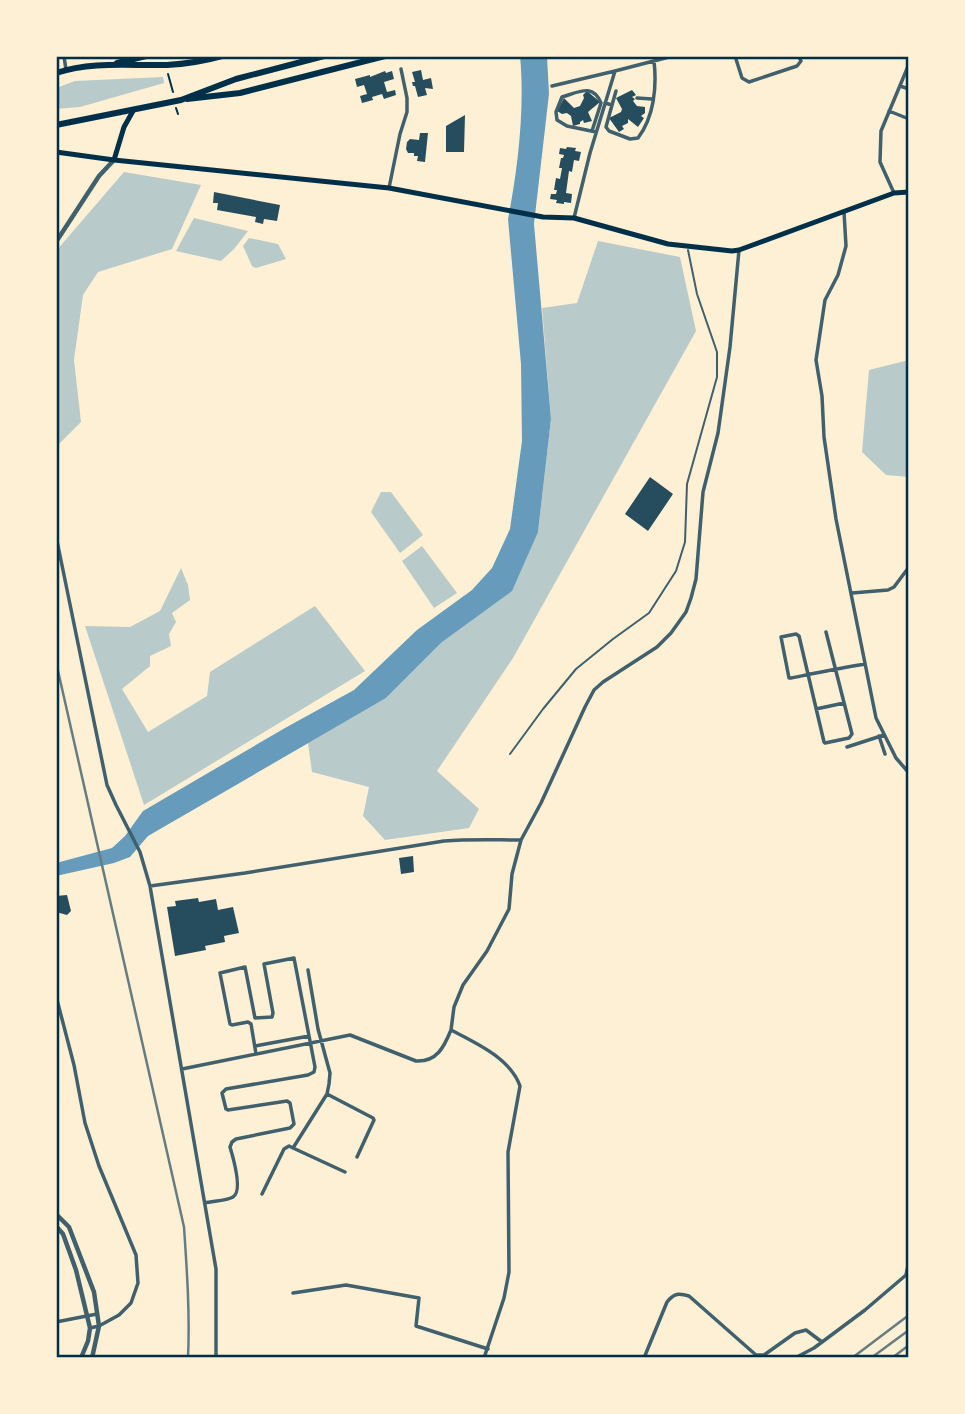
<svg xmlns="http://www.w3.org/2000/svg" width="965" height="1414" font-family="'Alegreya Sans',sans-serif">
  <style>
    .green { fill: #b9caca }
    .water { fill: #669bbc }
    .building { fill: #264d5e }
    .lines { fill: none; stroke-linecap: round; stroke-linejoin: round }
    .path { stroke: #003049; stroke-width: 2 }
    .service { stroke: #3f606c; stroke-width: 2 }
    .minor { stroke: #3f606c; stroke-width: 3.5 }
    .tertiary { stroke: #3f606c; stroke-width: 4.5 }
    .secondary { stroke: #003049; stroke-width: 5 }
    .primary { stroke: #003049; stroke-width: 6 }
    .trunk { stroke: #003049; stroke-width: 6 }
    .rail { stroke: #657d81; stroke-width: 2.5 }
    .neatline { fill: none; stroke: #003049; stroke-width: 2.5 }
  </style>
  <rect width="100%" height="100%" fill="#fdf0d5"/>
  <!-- green -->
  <path class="green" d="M163 77 164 83 80 107 56 109V88L75 81Z
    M124 172 201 185 172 249 98 272 83 295 74 360 81 422 56 447V251Z
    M194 218 248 231 234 249 221 261 176 251Z
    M249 238 278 244 286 259 256 268 252 266 243 246Z
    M598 241 680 257 696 331 513 658 437 771 479 809 469 828 385 840 363 816 369 787 312 772 308 743 386 698 442 642 538 532 551 419 542 308 577 303Z
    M909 360V477L886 475 862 452 869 370Z
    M381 492H391L423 535 400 553 371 512Z
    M422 546 457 593 434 608 402 561Z
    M181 568 188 585 190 600 172 613 176 622 169 634 171 646 150 656V666L122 689 148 732 207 696 210 672 315 606 365 671 144 805 85 626 130 627 160 611Z"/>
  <!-- water -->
  <path class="water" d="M520 56H547L549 94 534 224 551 419 538 532 512 591 442 642 386 698 148 836 130 857 114 863 56 876V863L112 848 125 836 143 811 285 728 354 690 417 630 472 590 492 568 510 529 522 441 521 364 508 219C518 169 525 107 520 56Z"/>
  <!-- building -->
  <path class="building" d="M421 70 423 80 431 78 433 89 425 88 427 95 418 97 415 86H413L412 82H415L412 72Z
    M385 71 386 73 392 71 394 79 384 82 387 92 395 90 396 95 384 99 382 94 372 97 373 100 362 103 360 96 367 94 364 85 357 87 355 79 370 75V77Z
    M632 90 636 95 632 97 635 99 633 101 637 106 645 107V113L641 116 644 118 638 127 628 119V123L622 126 624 129 619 132 609 118 621 112 622 109 616 98Z
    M587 91 600 102 588 112 592 121 584 123 583 120 580 122V124L573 126 571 116 567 113 562 114 557 111 564 98 574 108 580 106 584 98 583 95Z
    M465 115 464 152H446V126Z
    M420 133H428L425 162 417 161 418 156H414V153H408L406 149 407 142 410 139 419 140Z
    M567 147 576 148 575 151 581 152 579 161 574 160 572 172 569 171 566 193 572 194 571 203 564 202V204L556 203 557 200 550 199 551 194H556L557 190H554L556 178 560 179 562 168H559L561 158H563L564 155 559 154 560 148 566 149Z
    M214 192 280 205 277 221 264 219 263 224 255 222 256 217 217 210 218 203H213Z
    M650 477 673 494 648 531 625 514Z
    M413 856 414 872 401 874 399 858Z
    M67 895 71 911 67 915 56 912V896Z
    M198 898 199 902 216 899 218 910 233 907 239 933 224 936 225 942 205 946 206 950 175 956 167 907 176 906 175 901Z"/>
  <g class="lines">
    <!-- path -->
    <path class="path" d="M168 74 173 92
      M176 108 178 114"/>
    <!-- service -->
    <path class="service" d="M510 754 543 709 576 669 613 639 649 613 676 571 685 542 687 484 717 377V352L697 294 688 250"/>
    <!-- minor -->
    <path class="minor" d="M64 56 66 70
      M735 56 742 78 749 82 797 66 801 61 799 57 802 56
      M552 86 615 71
      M900 86 909 89
      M637 98 652 99
      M605 103 612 105 606 127 609 131 630 139 638 138C654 117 657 87 654 61
      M612 105 616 91
      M889 111 909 119
      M592 131 601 103C593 83 579 92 562 97L556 112 557 120 567 126 596 132
      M389 188 400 134 407 112V98L401 69
      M894 193 880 162 881 131 909 64
      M844 212 846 246 838 275 825 300 816 360 822 396 824 437 836 519 876 718 896 758 909 773
      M574 218 590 153 615 71 673 56
      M56 536 107 785 116 805 140 852 150 886 216 1269V1358
      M852 593 888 590 894 587 909 567
      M826 632 852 734 849 738 825 743 824 742 799 636 796 634 781 637 789 678H791C816 673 840 668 865 664
      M816 709 844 703
      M879 736 885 754
      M847 747 884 735
      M150 886 245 873 444 841C469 839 495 840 521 840
      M56 996 74 1065 85 1123 99 1166 136 1255 138 1283 131 1303 119 1315 99 1326 90 1328
      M255 1046 309 1036
      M182 1069 350 1035 416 1061C437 1062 444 1047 451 1030
      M327 1094 373 1118 374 1120 357 1157
      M293 1148 345 1172
      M262 1194 284 1149 289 1146 293 1148 327 1094 329 1084 330 1073 318 1029 308 970
      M205 1203C212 1201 226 1201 233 1197 243 1191 233 1157 230 1147L232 1142 236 1139 290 1128 294 1124 290 1103 287 1101 228 1110 226 1109 222 1093 226 1089 308 1075 314 1072 315 1067 294 958 264 964 273 1013 272 1017 255 1018 245 967 220 973 230 1024 232 1025 248 1022 251 1024 256 1054
      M293 1293 346 1285 419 1298 416 1326 488 1349
      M56 1322 97 1314
      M484 1358 504 1298 509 1272 508 1152 520 1086C510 1058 476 1043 451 1030L454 1007 463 985 487 951 509 909 512 874 521 840 541 803 585 707 594 690 603 682 657 647 671 633 686 612 691 598 696 579 703 492 718 433 730 347 739 250
      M644 1358 667 1302C674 1293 679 1293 689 1296L756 1355H764L795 1333 806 1330 822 1342
      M795 1358 814 1348 865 1310 906 1275 909 1261"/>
    <!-- tertiary -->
    <path class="tertiary" d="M56 242 99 176 114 160
      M56 1214 69 1227 94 1292 99 1326 92 1358
      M56 1226 63 1234 76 1270 90 1328 88 1341 81 1358"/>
    <!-- secondary -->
    <path class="secondary" d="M56 152 114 160 389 188 543 217 574 218 668 244 732 251 739 250 894 193 909 192
      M114 160 124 127 133 111"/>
    <!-- primary -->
    <path class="primary" d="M117 63 146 56
      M187 99 240 93 385 56"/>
    <!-- trunk -->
    <path class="trunk" d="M56 73C93 61 129 66 167 65 186 64 204 61 222 56
      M56 125 181 100 236 79 324 56"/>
    <!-- rail -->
    <path class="rail" d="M56 662 184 1227C187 1271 190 1314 188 1358
      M852 1358 909 1315
      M871 1358 909 1330
      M892 1358 909 1345"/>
  </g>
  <!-- border -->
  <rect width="965" height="1414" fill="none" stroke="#fdf0d5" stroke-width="116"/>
  <rect x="58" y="58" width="849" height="1298" class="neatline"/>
</svg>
